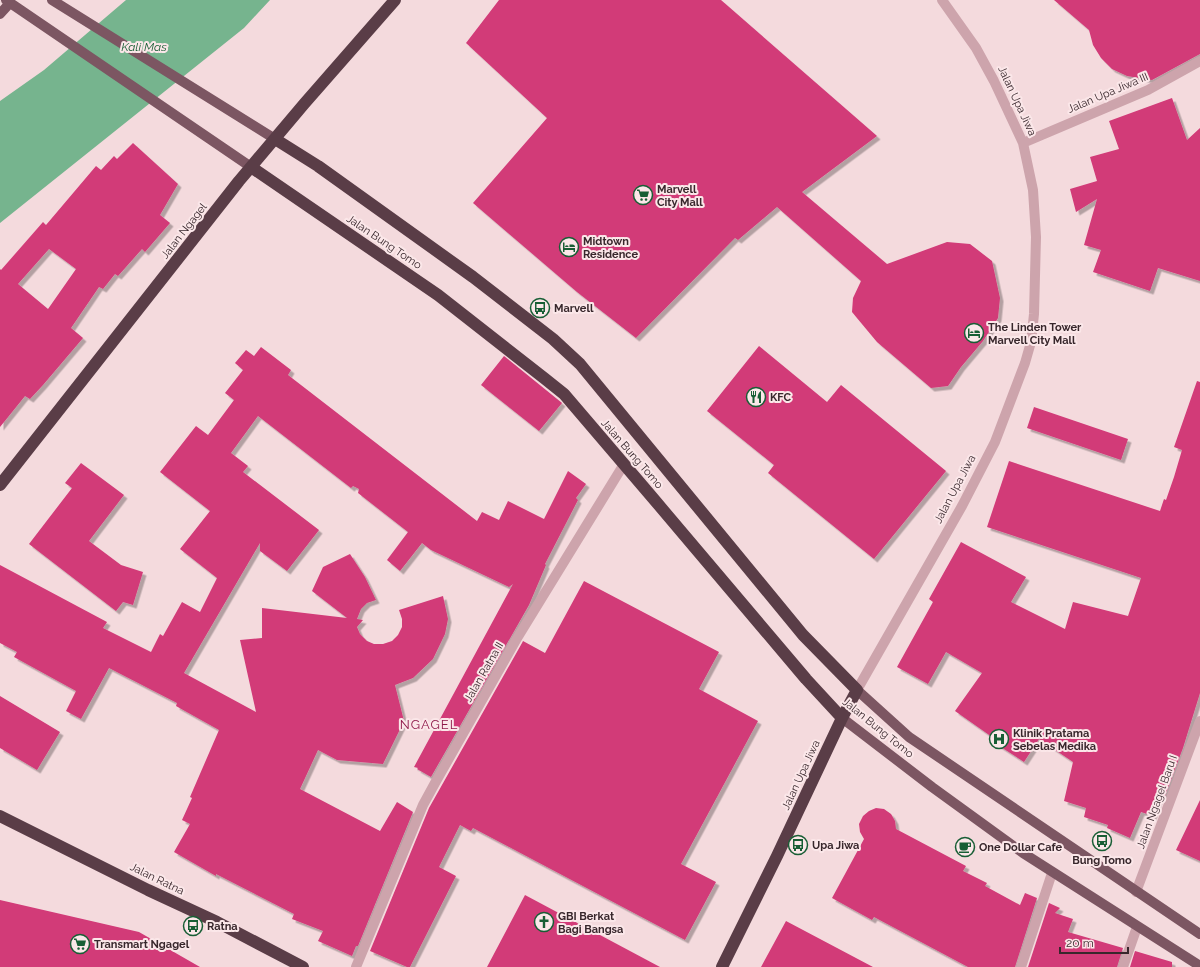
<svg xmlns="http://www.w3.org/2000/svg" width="1200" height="967" font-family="Raleway,sans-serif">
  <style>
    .water { fill: #76b48e }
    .building { fill: #d23a78; fill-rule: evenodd; filter: url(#shadow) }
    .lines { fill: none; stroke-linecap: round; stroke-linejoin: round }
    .minor { stroke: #cda4ac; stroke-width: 10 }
    .major { stroke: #7c5662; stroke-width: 10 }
    .highway { stroke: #5a3d47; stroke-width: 12 }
    .labels { text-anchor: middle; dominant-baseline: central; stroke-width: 4; stroke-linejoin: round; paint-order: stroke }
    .street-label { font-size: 11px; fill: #38272c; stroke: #fbe7e9 }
    .poi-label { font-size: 11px; font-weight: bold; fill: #38272c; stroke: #fbe7e9; text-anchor: start }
    .water-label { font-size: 12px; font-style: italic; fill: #185e35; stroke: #fbe7e9 }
    .quarter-label { font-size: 13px; letter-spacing: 1px; fill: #8f1849; stroke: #fbe7e9 }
  </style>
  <defs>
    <filter id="shadow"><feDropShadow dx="3.5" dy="3.5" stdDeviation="0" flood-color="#0004"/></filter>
  </defs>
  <rect width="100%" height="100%" fill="#f4dadd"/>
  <!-- water -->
  <path class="water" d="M126 0H270L244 28 0 223V101L44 70Z"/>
  <!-- building -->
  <path class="building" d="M499 0H721L877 136 802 192 887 264 947 242 970 244 992 261 1000 298 998 318 983 341 961 367 948 386 931 388 877 342 852 312 853 298 861 281 777 207 738 240 735 238 636 338 577 292 473 203 547 118 466 43Z
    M1054 0H1200V54L1152 80 1127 76 1112 69 1101 58 1093 45 1089 30Z
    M1172 98 1187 140 1200 128V281L1158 268 1150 291 1093 272 1101 250 1084 245 1097 199 1076 212 1070 189 1097 181 1090 157 1119 149 1109 121Z
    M133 143 178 184 160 215 170 223 145 252 142 249 118 276 115 274 103 289 99 287 71 328 83 338 43 385 30 399 25 396 0 427V269L1 270 43 222 46 225 96 166 101 170 114 156 117 159ZM49 249 76 269 48 309 18 284Z
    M759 346 827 402 841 385 946 471 874 559 768 473 774 465 707 411Z
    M261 347 291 370 288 375 477 521 482 512 499 520 508 501 544 519 568 471 586 484 576 498 578 500 545 564 546 565 529 605 431 777 417 769 418 768 414 767 513 584 509 587 431 550 422 543 400 571 387 560 408 532 358 493 359 489 353 486 351 488 258 416 231 453 248 466 243 472 319 530 287 571 260 551V543L184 673 256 712 240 640 262 638V608L347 618 312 591 323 567 350 554 365 577 376 600 367 603 361 609 357 619 363 620 357 627 360 634 367 641 374 644H383L392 641 398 635 402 627V619L399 610 443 596 448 619 445 634 433 659 413 678 395 685 404 721 383 764 337 760 318 750 300 789 380 831 397 802 413 812 358 946H356L352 956 318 941 323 931 292 919 294 914 216 874V876L174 852 190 824 182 820 192 798 190 797 219 730 176 706 177 703 109 668 81 719 66 711 76 691 14 657 17 652 0 643V565L107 622 103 628 151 652 160 634 163 636 182 602 200 612 217 578 180 549 210 511 160 472 196 426 208 435 234 400 225 393 243 370 235 363 246 350 254 356Z
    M504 356 562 403 539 431 481 385Z
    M1197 381 1200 382V693L1183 748 1164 798 1160 796 1153 816 1141 812 1130 838 1107 828 1108 825 1084 817 1086 808 1064 801 1073 762 1039 739 1024 762 990 740 992 737 955 711 982 673 946 652 928 684 897 667 933 602 929 599 961 542 1026 577 1011 602 1065 629 1073 602 1128 616 1141 578 987 527 1009 461 1160 511 1164 499 1166 500 1174 477 1182 450 1174 447Z
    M1034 407 1128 439 1121 460 1027 428Z
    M81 463 124 495 89 541 121 565 143 572 133 605 123 602 116 611 29 544 72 488 65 483Z
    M584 581 719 652 699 689 758 721 681 864 716 882 685 940 473 828 471 831 460 825 439 867 456 876 410 967H407L370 951 429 808 522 643 523 641 545 653Z
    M0 696 60 732 37 770 0 748Z
    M1200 800V861L1176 850Z
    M876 808 884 809 891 814 895 821 896 829 966 866 963 871 987 883 985 886 1020 905 1025 893 1037 898 1015 967H968L874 917 872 920 832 898 864 839 860 832 859 824 863 816 869 811Z
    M525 895 660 967H487Z
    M0 900 139 932 200 967H0Z
    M1049 903 1060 908 1055 913 1073 919 1068 932 1123 948 1117 967H1028Z
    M786 921 873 967H761Z
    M1135 951 1172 962V967H1130Z"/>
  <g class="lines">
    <!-- minor -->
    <path class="minor" d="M1023 143 1148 90 1200 61
      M857 690 962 506 995 442 1025 363 1031 342 1034 314 1036 237 1033 190 1023 143 994 81 976 48 942 0
      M1136 892 1200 721
      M356 967 423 805 435 783 516 640 624 464
      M1021 967 1052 873
      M1123 967 1137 927"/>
    <!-- major -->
    <path class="major" d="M6 0 251 167
      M52 0 275 139
      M0 14 10 3
      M857 690 909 737 1200 934
      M842 718 932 787 1023 853 1200 966"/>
    <!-- highway -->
    <path class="highway" d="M275 139 318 166 473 277 553 339 580 364 803 635 857 690 842 718 777 856 722 967
      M251 167 438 295 544 378 564 394 652 497 806 679 842 718
      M0 485 239 181 304 104 395 0
      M0 816 148 890 217 922 303 967"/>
  </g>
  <!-- icons -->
  <defs>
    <g id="supermarket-ring" transform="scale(1)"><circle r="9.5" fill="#fbe7e9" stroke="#185e35" stroke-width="1.5"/><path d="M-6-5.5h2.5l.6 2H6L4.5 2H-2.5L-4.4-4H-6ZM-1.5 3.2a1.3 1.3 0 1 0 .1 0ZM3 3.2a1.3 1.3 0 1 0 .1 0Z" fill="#185e35"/></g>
    <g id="hotel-ring" transform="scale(1)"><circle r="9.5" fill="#fbe7e9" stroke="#185e35" stroke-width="1.5"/><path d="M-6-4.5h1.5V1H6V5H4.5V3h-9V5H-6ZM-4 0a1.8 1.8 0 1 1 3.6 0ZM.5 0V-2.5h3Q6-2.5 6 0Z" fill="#185e35"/></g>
    <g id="bus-ring" transform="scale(1)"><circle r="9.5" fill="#fbe7e9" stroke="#185e35" stroke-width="1.5"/><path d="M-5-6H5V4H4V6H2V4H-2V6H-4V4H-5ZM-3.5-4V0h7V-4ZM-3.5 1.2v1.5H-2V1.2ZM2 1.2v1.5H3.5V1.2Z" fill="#185e35"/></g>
    <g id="restaurant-ring" transform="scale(1)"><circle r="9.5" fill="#fbe7e9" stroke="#185e35" stroke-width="1.5"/><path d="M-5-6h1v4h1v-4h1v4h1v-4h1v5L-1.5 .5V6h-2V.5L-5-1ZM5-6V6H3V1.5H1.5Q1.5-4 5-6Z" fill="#185e35"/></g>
    <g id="hospital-ring" transform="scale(1)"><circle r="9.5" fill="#fbe7e9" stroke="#185e35" stroke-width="1.5"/><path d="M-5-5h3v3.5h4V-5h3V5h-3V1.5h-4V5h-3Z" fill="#185e35"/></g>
    <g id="cafe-ring" transform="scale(1)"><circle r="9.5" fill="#fbe7e9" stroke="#185e35" stroke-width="1.5"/><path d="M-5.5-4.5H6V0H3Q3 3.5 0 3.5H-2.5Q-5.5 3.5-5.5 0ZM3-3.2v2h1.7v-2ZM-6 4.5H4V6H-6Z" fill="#185e35"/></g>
    <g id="church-ring" transform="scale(1)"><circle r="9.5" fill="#fbe7e9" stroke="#185e35" stroke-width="1.5"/><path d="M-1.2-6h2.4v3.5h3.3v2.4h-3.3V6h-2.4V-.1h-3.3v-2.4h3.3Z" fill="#185e35"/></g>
  </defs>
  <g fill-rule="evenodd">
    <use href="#supermarket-ring" x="643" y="195"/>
    <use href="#hotel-ring" x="569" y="247"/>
    <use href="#bus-ring" x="540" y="308"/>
    <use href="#hotel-ring" x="974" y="333"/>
    <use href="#restaurant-ring" x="756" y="397"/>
    <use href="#hospital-ring" x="999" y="739"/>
    <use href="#bus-ring" x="1102" y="841"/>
    <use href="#bus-ring" x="798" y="845"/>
    <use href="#cafe-ring" x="965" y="847"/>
    <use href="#church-ring" x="544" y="922"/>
    <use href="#bus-ring" x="193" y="926"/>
    <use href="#supermarket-ring" x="80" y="944"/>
  </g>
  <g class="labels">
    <!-- street labels -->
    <g class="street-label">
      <text transform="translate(1108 93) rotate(-23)">Jalan Upa Jiwa III</text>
      <text transform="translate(1017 101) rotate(65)">Jalan Upa Jiwa</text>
      <text transform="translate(184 231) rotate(-52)">Jalan Ngagel</text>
      <text transform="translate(384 242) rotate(34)">Jalan Bung Tomo</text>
      <text transform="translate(632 454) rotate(49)">Jalan Bung Tomo</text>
      <text transform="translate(955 489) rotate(-62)">Jalan Upa Jiwa</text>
      <text transform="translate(484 672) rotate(-60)">Jalan Ratna II</text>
      <text transform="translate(878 728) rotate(39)">Jalan Bung Tomo</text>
      <text transform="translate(801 775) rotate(-65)">Jalan Upa Jiwa</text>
      <text transform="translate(1157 802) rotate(-70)">Jalan Ngagel Baru I</text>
      <text transform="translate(157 879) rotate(26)">Jalan Ratna</text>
    </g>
    <!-- poi labels -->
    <g class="poi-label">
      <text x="657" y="189">Marvell<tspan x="657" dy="13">City Mall</tspan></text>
      <text x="583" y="241">Midtown<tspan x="583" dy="13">Residence</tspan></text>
      <text x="554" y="308">Marvell</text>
      <text x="988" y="327">The Linden Tower<tspan x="988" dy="13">Marvell City Mall</tspan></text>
      <text x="770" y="397">KFC</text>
      <text x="1013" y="733">Klinik Pratama<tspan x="1013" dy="13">Sebelas Medika</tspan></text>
      <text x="812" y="845">Upa Jiwa</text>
      <text x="979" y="847">One Dollar Cafe</text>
      <text x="1102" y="860" text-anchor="middle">Bung Tomo</text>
      <text x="558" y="916">GBI Berkat<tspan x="558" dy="13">Bagi Bangsa</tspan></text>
      <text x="207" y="926">Ratna</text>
      <text x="94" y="944">Transmart Ngagel</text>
    </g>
    <!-- water labels -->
    <g class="water-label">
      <text x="144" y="47">Kali Mas</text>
    </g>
    <!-- quarter labels -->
    <g class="quarter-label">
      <text x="429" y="724">NGAGEL</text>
    </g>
  </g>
  <!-- scale -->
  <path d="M1060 947v6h68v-6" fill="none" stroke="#38272c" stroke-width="2"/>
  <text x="1066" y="947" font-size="12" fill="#38272c" stroke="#fbe7e9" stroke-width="3" paint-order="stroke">20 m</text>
</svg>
